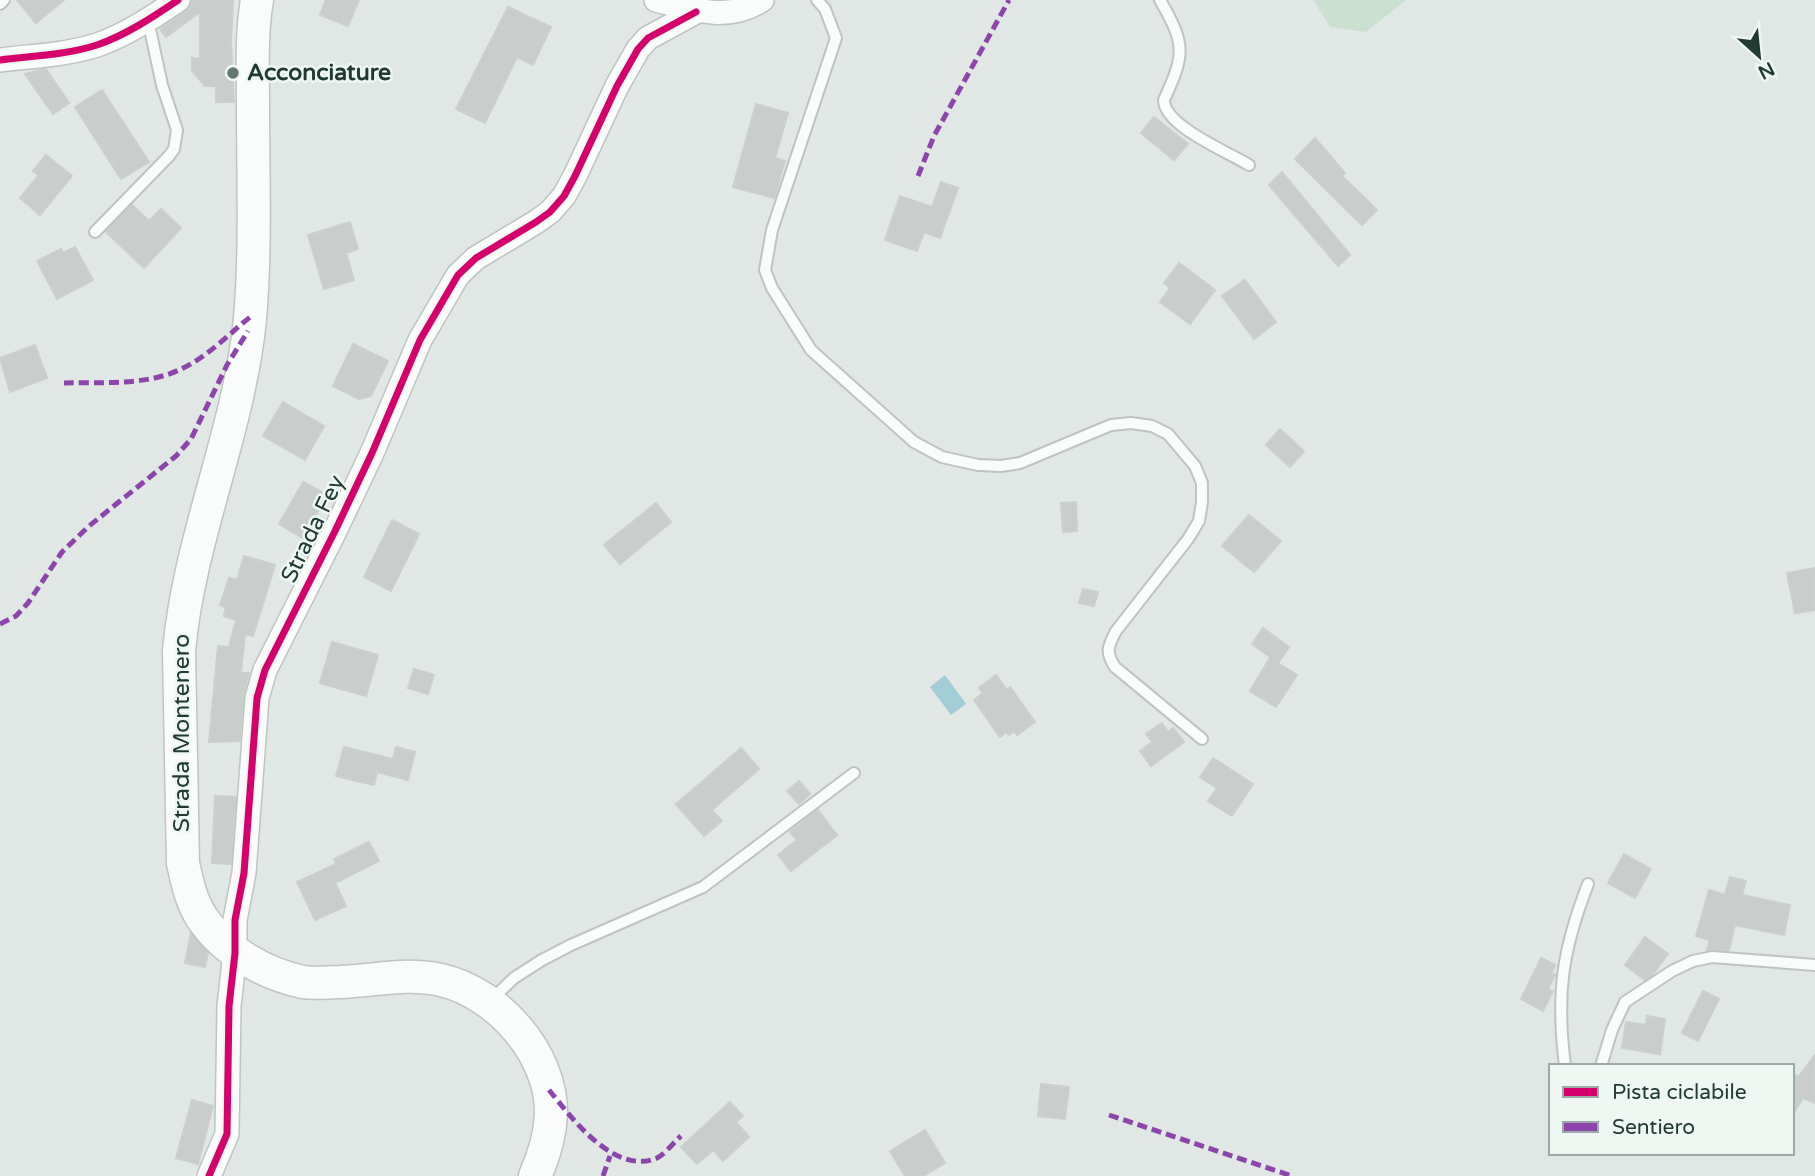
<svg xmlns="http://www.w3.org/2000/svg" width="1815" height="1176" font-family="'Varela Round',sans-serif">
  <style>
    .green { fill: #cae1d1 }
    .water { fill: #a1cdd7 }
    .building { fill: #c9cecc; stroke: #cad0cd; stroke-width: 2 }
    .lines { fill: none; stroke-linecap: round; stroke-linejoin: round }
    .lane-casing { stroke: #bec4c1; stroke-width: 14 }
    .street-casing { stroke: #bec4c1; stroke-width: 26 }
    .secondary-casing { stroke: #bec5c2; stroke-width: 35 }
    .lane { stroke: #fafbfb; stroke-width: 10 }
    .street { stroke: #fafbfb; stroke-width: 23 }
    .secondary { stroke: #fafbfb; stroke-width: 32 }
    .quiet { stroke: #8e44ad; stroke-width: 5; stroke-dasharray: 10 5; stroke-linecap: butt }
    .cycleway-casing { stroke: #eff7f3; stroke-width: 11 }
    .cycleway { stroke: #d6006c; stroke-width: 7 }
    .poi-dot { fill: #647772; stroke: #eff7f3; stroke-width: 2.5 }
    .labels { text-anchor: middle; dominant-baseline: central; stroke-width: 5; stroke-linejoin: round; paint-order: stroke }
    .poi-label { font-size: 23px; font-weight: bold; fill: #203a34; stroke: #eff7f3; text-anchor: start }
    .street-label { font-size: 23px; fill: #203a34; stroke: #eff7f3 }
  </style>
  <rect width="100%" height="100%" fill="#e1e7e4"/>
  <!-- green -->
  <path class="green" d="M1313 0H1406L1366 32 1330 27Z"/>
  <!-- water -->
  <path class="water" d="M945 675 966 704 951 715 930 687Z"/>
  <!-- building -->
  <path class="building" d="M17 0H64L36 23Z
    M192 0H233L231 42 234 102H216V86H205L192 71V58L200 59V12L166 37 160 29 186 11Z
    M326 0H359L348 26 320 15Z
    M508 7 551 27 533 65 517 57 485 123 456 109Z
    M46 69 69 103 53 114 25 74Z
    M102 90 149 162 121 179 75 107Z
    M756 104 788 113 775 158 785 161 774 198 733 187Z
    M1154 117 1188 144 1174 160 1141 133Z
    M1315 138 1345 173 1342 176 1377 210 1362 225 1295 159Z
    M46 155 72 176 40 215 20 198 39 175 33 171Z
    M1282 172 1350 255 1338 266 1269 185Z
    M941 182 958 188 940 238 924 232 917 251 885 240 900 196 932 207Z
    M132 205 149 221 161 209 181 228 144 268 106 232Z
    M350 222 358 249 346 253 354 280 324 289 308 235Z
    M75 247 93 280 57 299 37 261 61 249 63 253Z
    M1179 263 1215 290 1190 324 1160 302 1170 288 1164 283Z
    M1245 280 1276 322 1254 339 1222 296Z
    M353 344 388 361 371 396 359 399 333 386Z
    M35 345 47 378 10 392 0 358Z
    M283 402 324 426 305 460 263 436Z
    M1280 429 1304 451 1290 467 1266 445Z
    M303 482 327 495 303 538 279 524Z
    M1076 502 1077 531 1063 532 1061 503Z
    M656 503 671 522 620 564 604 545Z
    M1249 515 1281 541 1254 572 1222 546Z
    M392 520 419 534 391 591 364 577Z
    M244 556 275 565 253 636 245 634 241 673H249L243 697 240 741 209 742 218 646 229 647 236 620 224 616 226 607 220 605 229 578 237 580Z
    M1815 568V610L1795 613 1787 573Z
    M1083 589 1098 592 1094 606 1079 603Z
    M1263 628 1289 647 1278 663 1252 644Z
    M332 642 378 655 366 696 320 683Z
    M1270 658 1297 675 1276 707 1250 691Z
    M414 669 434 675 428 694 408 688Z
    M996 675 1007 690 1010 687 1035 722 1017 735 1014 731 1009 735 1006 732 1000 737 974 700 983 693 979 688Z
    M1162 723 1168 732 1173 728 1184 742 1151 766 1140 751 1152 742 1146 734Z
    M344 747 393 759 396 747 415 752 408 780 377 772 374 785 336 776Z
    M741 748 759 769 712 810 722 821 704 836 676 804Z
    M1213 758 1253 784 1232 816 1208 801 1217 788 1200 777Z
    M799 781 810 794 799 804 787 791Z
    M215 796 236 797 231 864 212 863Z
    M818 810 837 835 791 871 778 855 797 840 790 832Z
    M369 842 379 861 335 883 346 906 315 920 297 882 336 864 334 859Z
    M1624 854 1651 869 1635 898 1608 883Z
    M1730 877 1746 881 1742 895 1790 905 1784 935 1735 925 1729 950H1707L1710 940 1696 936 1709 890 1725 895Z
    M191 933 208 953 205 967 185 963Z
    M1645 937 1668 954 1653 974 1645 980 1625 965Z
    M1541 958 1555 965 1551 973 1555 975 1548 989 1553 991 1543 1011 1521 999Z
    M1703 991 1719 999 1698 1041 1682 1033Z
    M1647 1016 1665 1019 1660 1054 1622 1048 1626 1022 1646 1025Z
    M1815 1055V1103L1803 1098 1792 1116V1074L1799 1076Z
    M1041 1084 1069 1087 1065 1119 1038 1116Z
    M192 1100 213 1106 198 1164 176 1158Z
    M730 1102 743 1116 736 1122 749 1137 723 1161 713 1150 697 1164 681 1147Z
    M925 1130 945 1163 923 1176H905L890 1151Z"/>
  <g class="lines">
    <!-- lane casing -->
    <g class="lane-casing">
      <path id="lane" d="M817 0 825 9 836 38 772 230 765 270 772 288 811 350 914 442 942 457 978 465 1001 466 1020 463 1111 425 1131 423 1152 426 1168 434 1195 466 1202 483V502L1199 521 1188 539 1116 631C1108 646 1105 652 1115 667L1202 739
        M1160 0C1186 45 1185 54 1164 100 1164 126 1228 152 1249 165
        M0 4 4 0
        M95 232 169 156 174 149 177 130 162 85 148 20
        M492 999 514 978 542 960 571 945 703 887 854 773
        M1565 1066C1556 994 1562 951 1588 884
        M1601 1066 1612 1030 1625 1002 1672 971 1693 961 1712 957 1815 965"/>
    </g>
    <!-- street casing -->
    <g class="street-casing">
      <path id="street" d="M656 0C692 9 727 23 762 0
        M0 60C32 56 66 55 97 45 126 35 153 17 178 0
        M209 1176 227 1134 229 1006 235 953V920L244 873 257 698 265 670 335 531 372 453 420 340 458 275 476 258 536 222 550 212 564 196 575 176 617 86 638 49 648 38 696 12"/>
    </g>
    <!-- secondary casing -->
    <g class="secondary-casing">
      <path id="secondary" d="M257 0C251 35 253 71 253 106 253 176 256 249 250 319 239 432 189 538 179 651L183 863C187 882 191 901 202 918 224 951 265 974 303 982 314 984 329 982 340 982 374 981 407 972 441 980 498 993 552 1054 551 1114 550 1136 544 1156 535 1176"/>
    </g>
    <!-- lane -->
    <use href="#lane" class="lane"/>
    <!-- street -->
    <use href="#street" class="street"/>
    <!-- secondary -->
    <use href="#secondary" class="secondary"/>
    <!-- quiet -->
    <path class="quiet" d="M918 176 934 136 1009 0
      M64 383C101 382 147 386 181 369 207 357 228 335 250 317
      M0 624 16 616 28 603 62 552 89 526 176 456 191 439 227 365 248 331
      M549 1090C571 1117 614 1176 657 1158 666 1153 673 1143 681 1136
      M1109 1115 1292 1176
      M603 1176 610 1156"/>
    <!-- cycleway casing -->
    <g class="cycleway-casing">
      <path id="cycleway" d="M0 60C32 56 66 55 97 45 126 35 153 17 178 0
        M209 1176 227 1134 229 1006 235 953V920L244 873 257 698 265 670 335 531 372 453 420 340 458 275 476 258 536 222 550 212 564 196 575 176 617 86 638 49 648 38 696 12"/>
    </g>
    <!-- cycleway -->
    <use href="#cycleway" class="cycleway"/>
  </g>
  <!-- markers -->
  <circle class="poi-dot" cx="233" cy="73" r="7"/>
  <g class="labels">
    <!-- poi labels -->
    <g class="poi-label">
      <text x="247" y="73">Acconciature</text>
    </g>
    <!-- street labels -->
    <g class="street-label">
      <text transform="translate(313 529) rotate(-64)">Strada Fey</text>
      <text transform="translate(182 733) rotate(-90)">Strada Montenero</text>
    </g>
  </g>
  <!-- legend -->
  <rect x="1549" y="1064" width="245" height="91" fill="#eff7f3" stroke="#9caba7" stroke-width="2"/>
  <rect x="1563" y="1087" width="35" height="10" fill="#d6006c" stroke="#9caba7" stroke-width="2"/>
  <text x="1612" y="1099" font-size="21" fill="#203a34">Pista ciclabile</text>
  <rect x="1563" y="1122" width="35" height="10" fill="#8e44ad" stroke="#9caba7" stroke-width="2"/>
  <text x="1612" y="1134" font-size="21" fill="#203a34">Sentiero</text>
  <!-- north arrow -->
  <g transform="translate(1759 56) rotate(153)" stroke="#eff7f3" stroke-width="5" paint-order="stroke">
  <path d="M0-5L12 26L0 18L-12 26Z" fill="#203a34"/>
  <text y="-10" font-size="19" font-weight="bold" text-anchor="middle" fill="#203a34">N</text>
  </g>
</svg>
